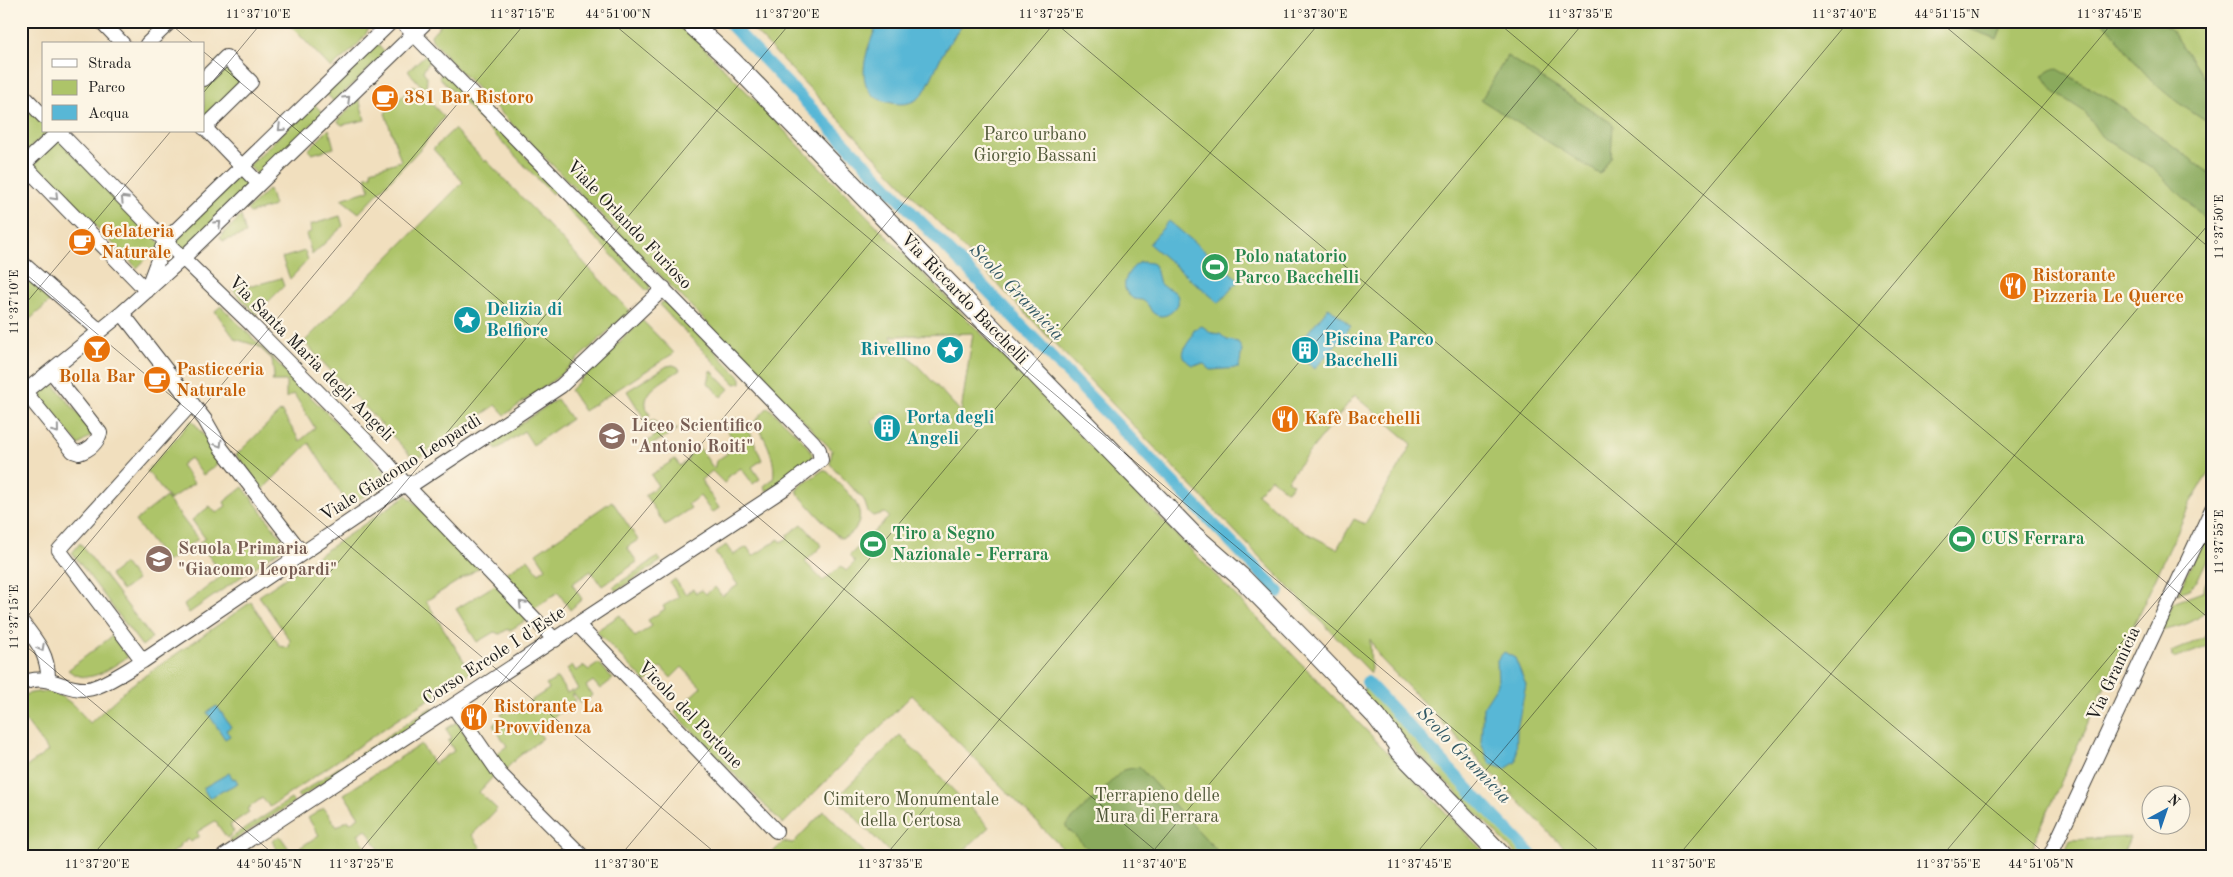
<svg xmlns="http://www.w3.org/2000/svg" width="2233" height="877" font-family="'Old Standard TT',serif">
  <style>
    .green { fill: #adc469; stroke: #647042; fill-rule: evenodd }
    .forest { fill: #8aaa5d; stroke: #53633c }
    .water { fill: #58b7d6; stroke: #3a6a79 }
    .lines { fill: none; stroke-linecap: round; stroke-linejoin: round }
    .canal { stroke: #58b7d6; stroke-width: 12 }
    .street-casing { stroke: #3c3934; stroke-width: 16 }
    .secondary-casing { stroke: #3c3934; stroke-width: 21 }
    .street { stroke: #fff; stroke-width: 14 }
    .secondary { stroke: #fff; stroke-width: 19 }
    .oneway { stroke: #999 }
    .ticks { fill: none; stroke: #1c1c1c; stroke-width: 1; stroke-opacity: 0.45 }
    .labels { text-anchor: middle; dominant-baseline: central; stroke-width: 4.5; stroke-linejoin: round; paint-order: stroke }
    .food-label { font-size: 18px; font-weight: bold; fill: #c56008; stroke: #fcf5e5; text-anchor: start }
    .park-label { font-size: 18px; fill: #4f5737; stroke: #fcf5e5 }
    .street-label { font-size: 18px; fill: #1c1c1c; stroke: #fcf5e5 }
    .leisure-label { font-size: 18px; font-weight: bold; fill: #27864d; stroke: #fcf5e5; text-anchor: start }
    .culture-label { font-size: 18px; font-weight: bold; fill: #0d838f; stroke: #fcf5e5; text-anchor: start }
    .education-label { font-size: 18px; font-weight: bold; fill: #785e54; stroke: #fcf5e5; text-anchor: start }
    .water-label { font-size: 19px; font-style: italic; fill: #345a66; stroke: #fcf5e5 }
    .neatline { fill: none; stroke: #1c1c1c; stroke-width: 2 }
    .ticks-label { font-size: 12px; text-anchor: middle; fill: #1c1c1c }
  </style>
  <rect width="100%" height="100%" fill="#fcf5e5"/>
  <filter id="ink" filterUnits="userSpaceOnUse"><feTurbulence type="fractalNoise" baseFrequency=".02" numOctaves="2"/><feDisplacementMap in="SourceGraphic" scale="10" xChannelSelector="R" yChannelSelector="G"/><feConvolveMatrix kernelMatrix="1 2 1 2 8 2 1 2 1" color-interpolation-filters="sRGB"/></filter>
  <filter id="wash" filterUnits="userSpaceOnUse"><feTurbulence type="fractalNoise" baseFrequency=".0096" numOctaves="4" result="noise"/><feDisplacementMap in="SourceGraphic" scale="20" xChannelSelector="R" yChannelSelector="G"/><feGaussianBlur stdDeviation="1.12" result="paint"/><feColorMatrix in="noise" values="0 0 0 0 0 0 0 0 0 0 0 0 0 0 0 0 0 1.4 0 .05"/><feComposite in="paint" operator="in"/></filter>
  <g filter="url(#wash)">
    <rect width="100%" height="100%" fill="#f1dfbe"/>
    <!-- green -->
    <path class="green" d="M286 21H368C374 36 341 59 331 68Z
      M444 21H678L1488 856H1070L912 695 783 824 674 712 701 687 682 667 671 678 661 667 646 682 596 631 620 615 635 637 652 626 648 620 665 609 663 606 679 597 670 583 675 579 685 594 693 589 696 593 702 590 706 594 715 587 722 596 738 585 715 553 726 545 733 555 747 547 753 556 779 539 781 542 788 538 787 535 802 524 822 546 805 562 823 581 841 566 846 571 855 562 849 556 889 517 885 513 873 516 868 512 864 500 830 464 832 450 456 67 432 40 431 35ZM973 333 961 412 891 337V336ZM883 411 896 423 893 426 901 434 892 444 872 422Z
      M745 21H879L867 51 921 96 944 51 965 21H2212V467L2193 498 2073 755 2028 856H1572L1380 658 1370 639 1371 673ZM1506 56 1612 124 1611 157 1600 174ZM1355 395 1412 444 1365 524 1354 519 1337 549 1299 529 1257 494 1271 478 1287 491 1293 484 1287 480Z
      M376 43 385 53 334 102 325 92Z
      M426 54 429 58V62L423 71 427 77 426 91 408 71Z
      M226 65 243 83 206 120 204 118V87Z
      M443 72 557 189 552 194 439 77Z
      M414 85 444 117 421 148 359 213 341 199 370 190 366 176 372 175 371 170 401 161 385 113Z
      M359 99 365 120 342 125 337 121Z
      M21 101 44 124V131H50L31 146 32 148 25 155 21 151Z
      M313 103 323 113 259 176 249 166Z
      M329 129 334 148 312 154 308 150Z
      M454 129 485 162 486 160 630 311 559 376 505 415 496 405 415 460 304 342 463 182 433 149Z
      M58 139 161 244 137 268 33 163Z
      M240 174 250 185 182 251 172 240Z
      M269 189 274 206 250 213 247 210Z
      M568 200 650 285 649 291H647L563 205Z
      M241 216 246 234 223 241 220 237Z
      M340 216 343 226 312 255 306 234 311 232 310 225Z
      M305 251 308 260 290 279 282 258Z
      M21 269 54 298 21 327Z
      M281 278 284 286 256 314 232 289 243 285 252 286Z
      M662 302H667L741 378V383L735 384 665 311 660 305Z
      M221 306 391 478 349 506 309 443 263 489 236 455 281 411 300 441 315 428 294 394 286 398V381H272L274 376 272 359 258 346 235 339 215 311Z
      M642 320 674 353 584 411 570 390Z
      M673 365 678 367 680 370C664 381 635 393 650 415L647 417 650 422 654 420C661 431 666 431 679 428L647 448 644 444 655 436 627 391 667 366Z
      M711 370 729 389 721 397 708 383Z
      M51 381 94 433 79 445 36 394Z
      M557 399 571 419 533 445 524 431 496 450 492 443Z
      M768 407C779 418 804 439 811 452 813 456 812 460 811 464L767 491 764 486 773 479C777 461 765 436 754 422Z
      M736 418 750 432 762 460 752 467 760 479 753 484 741 468 726 478 728 480 724 483 712 471 701 480 719 508 712 513 700 496 688 504 691 508 665 525 645 495 658 486 651 475 675 459 680 466 688 460 687 458 691 455 688 450 697 444 714 469 716 461 728 453 723 446 733 439 724 425Z
      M192 420 223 460 203 475 190 458 181 465 194 483 170 500 147 471Z
      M823 470 828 472C841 486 868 506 857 526 853 533 848 536 841 538L834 533 799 495 797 490 800 486Z
      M243 487 287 545 189 613 184 605 223 575 199 543 205 538 192 520 210 506 216 513 226 506 224 502Z
      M407 495 479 568 426 601 471 672 395 721 270 807 262 798 247 809 249 812 230 825 234 832 227 838 215 821 197 832 199 836 191 842 188 839 179 845 180 847 172 853 174 856H21V771L48 751 21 715V696C55 684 69 699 90 723L130 686 251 602 280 646 289 648 290 640 259 596Z
      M166 497 198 539 167 562 135 521Z
      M612 501 638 540 627 547 637 562 602 586 591 571 572 584 582 599 570 610 558 592 534 609 501 576 528 559 539 573 546 568 536 553Z
      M2212 521V549L2197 581 2189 589 2178 593Z
      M80 543 152 638 142 646 72 553Z
      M658 557 661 561 616 591 613 587Z
      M124 564 137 580 122 591 110 575Z
      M2208 578 2212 579C2212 621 2192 623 2158 632L2173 603 2202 592Z
      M495 585 528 619 509 631 508 629 500 634 494 632 477 642 456 609Z
      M2212 622V645L2174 659 2171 652 2204 638Z
      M112 636 128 657C109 668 89 687 68 670Z
      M599 663 613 679 600 689 593 681 586 686 592 695 583 705 574 694 572 695 575 700 537 731 543 738 518 757 505 770 495 755 507 746 493 725 503 717 501 714 505 711 503 707 512 701 518 709 549 689 546 685 557 678 567 693 572 690 573 692 578 689 567 669 572 665 576 671 584 666 589 670Z
      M1364 686 1526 856H1518L1363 696Z
      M432 707 434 711 362 758 360 754Z
      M457 722 493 775 492 778 479 792 497 809 472 835 481 848 468 856H380L382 854 366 829 358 834 371 856H269L278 851 272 841 280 836 292 853 319 835 308 818 324 808 337 827 348 820 350 823 359 817 344 794 421 744 434 764 454 751 448 741 452 738 446 729Z
      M900 735 989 827 958 856H893L836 798Z
      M352 759 354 762 300 798 297 795Z
      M291 799 294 802 231 842 229 839Z
      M824 811 868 856H769L783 842 793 843Z
      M2130 837 2122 856H2063L2070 840Z"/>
    <!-- forest -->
    <path class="forest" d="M1960 21H2004L1997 39 1964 27Z
      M2102 21H2159L2173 32 2212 89V125C2188 110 2163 94 2144 72 2129 56 2118 37 2102 21Z
      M1507 56 1613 124 1611 157 1600 174 1481 100Z
      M2055 68 2113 101 2212 175V225L2154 169 2101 136 2085 112 2054 92 2043 75Z
      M1139 767 1222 856H1095L1065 826 1123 770Z"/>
    <!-- water -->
    <path class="water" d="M879 21H965C958 32 949 42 943 53 938 62 927 91 920 97 912 104 902 105 892 103 847 96 867 47 879 21Z
      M1169 221 1239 280 1219 303 1149 244Z
      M1141 262 1152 263 1156 268 1160 284C1169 291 1180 289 1178 304 1173 313 1162 321 1152 312 1150 309 1149 305 1145 302 1141 298 1135 301 1131 297 1117 287 1129 267 1141 262Z
      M1329 307 1351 326 1315 369 1293 350Z
      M1202 326 1212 333 1220 334 1227 340 1238 342 1242 350 1239 368 1211 370 1204 364 1192 365C1180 358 1182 351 1189 341 1192 338 1192 333 1194 329Z
      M1504 652 1515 658 1526 685 1517 729 1516 762 1505 769 1490 764 1481 742 1483 707 1498 684 1497 660Z
      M217 706 231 727 226 730 230 736 225 739 207 712Z
      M229 773 233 779 235 778 238 783 209 798 203 788Z"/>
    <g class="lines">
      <!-- canal -->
      <path class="canal" d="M727 21 1279 592
        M1367 682 1532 856"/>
    </g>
  </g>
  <g filter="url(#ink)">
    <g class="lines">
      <!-- street casing -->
      <g class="street-casing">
        <path id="street" d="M101 21 123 44
          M147 44 171 21
          M204 79 226 57 251 82 204 128
          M21 93 44 117
          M204 127 259 184
          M58 131 165 241 252 325 383 458 405 484 555 640
          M21 162 147 291
          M21 167 59 131
          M21 262 100 331
          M147 289 165 241 392 21
          M122 313 205 420 221 448 302 553
          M25 392 73 451 79 453C89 450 97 443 100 433L51 371
          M21 395 122 313 183 258 427 21
          M21 621C36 640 49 655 48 680
          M577 624 776 831
          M143 661 59 550 192 403
          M21 684C48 671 63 691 87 689 102 688 130 668 143 661L405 484 416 482 561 386 664 288
          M453 706 500 774 582 856
          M224 856 785 488 821 460 819 450 813 442 401 21
          M2050 856 2212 509"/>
      </g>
      <!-- secondary casing -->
      <g class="secondary-casing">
        <path id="secondary" d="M688 21 733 62 1194 536 1243 579 1307 644 1376 716 1407 757
          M1398 749 1502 856"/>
      </g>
      <!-- street -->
      <use href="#street" class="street"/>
      <!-- secondary -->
      <use href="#secondary" class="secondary"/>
    </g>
    <!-- one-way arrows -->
    <defs><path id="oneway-chevron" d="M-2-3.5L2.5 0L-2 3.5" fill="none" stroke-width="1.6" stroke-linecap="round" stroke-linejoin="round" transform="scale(1.25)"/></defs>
    <g class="oneway">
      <use href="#oneway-chevron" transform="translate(347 99) rotate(-44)"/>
      <use href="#oneway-chevron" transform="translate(281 128) rotate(136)"/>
      <use href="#oneway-chevron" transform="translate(55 197) rotate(46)"/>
      <use href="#oneway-chevron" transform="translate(124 199) rotate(-134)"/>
      <use href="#oneway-chevron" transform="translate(218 224) rotate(-44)"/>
      <use href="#oneway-chevron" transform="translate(56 430) rotate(51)"/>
      <use href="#oneway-chevron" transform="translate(219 444) rotate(59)"/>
      <use href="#oneway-chevron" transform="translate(522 604) rotate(-134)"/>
      <use href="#oneway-chevron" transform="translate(41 648) rotate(62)"/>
    </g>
  </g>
  <!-- ticks -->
  <path class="ticks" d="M167 21 194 44M610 21 1605 856M1053 21 2048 856M1496 21 2212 621M1939 21 2212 250M204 52 1162 856M204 92 263 21M21 270 719 856M21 309 171 131M21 624 527 21M21 642 276 856M92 856 792 21M356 856 1056 21M620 856 1321 21M885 856 1585 21M1149 856 1849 21M1414 856 2114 21M1678 856 2212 220M1942 856 2212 535M2207 856 2212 850"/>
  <!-- icons -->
  <defs>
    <g id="cafe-disc" transform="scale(1.4375)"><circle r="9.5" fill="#e8710a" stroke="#fcf5e5"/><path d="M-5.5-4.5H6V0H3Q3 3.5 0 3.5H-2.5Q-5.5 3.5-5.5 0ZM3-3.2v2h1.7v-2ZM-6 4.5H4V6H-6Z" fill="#fff"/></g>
    <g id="stadium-disc" transform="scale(1.4375)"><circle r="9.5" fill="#2e9e5b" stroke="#fcf5e5"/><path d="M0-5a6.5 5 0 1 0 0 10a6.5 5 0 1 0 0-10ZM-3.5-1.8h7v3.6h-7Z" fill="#fff"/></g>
    <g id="restaurant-disc" transform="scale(1.4375)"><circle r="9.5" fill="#e8710a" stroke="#fcf5e5"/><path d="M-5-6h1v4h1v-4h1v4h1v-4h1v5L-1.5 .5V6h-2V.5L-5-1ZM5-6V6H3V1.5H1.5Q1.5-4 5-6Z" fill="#fff"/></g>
    <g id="sight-disc" transform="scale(1.4375)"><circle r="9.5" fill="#0f9aa8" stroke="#fcf5e5"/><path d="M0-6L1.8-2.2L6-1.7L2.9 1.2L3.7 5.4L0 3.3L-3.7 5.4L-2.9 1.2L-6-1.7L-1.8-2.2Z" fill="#fff"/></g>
    <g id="bar-disc" transform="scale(1.4375)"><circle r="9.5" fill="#e8710a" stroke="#fcf5e5"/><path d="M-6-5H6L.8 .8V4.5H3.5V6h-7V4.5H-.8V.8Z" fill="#fff"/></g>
    <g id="building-disc" transform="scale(1.4375)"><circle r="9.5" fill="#0f9aa8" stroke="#fcf5e5"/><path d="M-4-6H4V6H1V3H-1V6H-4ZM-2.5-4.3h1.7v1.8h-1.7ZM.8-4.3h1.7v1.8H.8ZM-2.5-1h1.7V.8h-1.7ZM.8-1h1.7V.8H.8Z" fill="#fff"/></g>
    <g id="school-disc" transform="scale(1.4375)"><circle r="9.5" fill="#8d6e63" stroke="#fcf5e5"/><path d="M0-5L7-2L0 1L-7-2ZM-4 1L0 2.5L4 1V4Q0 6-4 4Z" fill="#fff"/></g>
  </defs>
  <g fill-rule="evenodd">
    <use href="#cafe-disc" x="385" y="98"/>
    <use href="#cafe-disc" x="82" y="242"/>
    <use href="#stadium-disc" x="1215" y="267"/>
    <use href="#restaurant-disc" x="2013" y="286"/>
    <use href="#sight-disc" x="467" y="320"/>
    <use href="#bar-disc" x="97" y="349"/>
    <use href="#sight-disc" x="950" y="350"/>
    <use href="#building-disc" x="1305" y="350"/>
    <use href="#cafe-disc" x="157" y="380"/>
    <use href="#restaurant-disc" x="1285" y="419"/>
    <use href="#building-disc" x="887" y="428"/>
    <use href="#school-disc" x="612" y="436"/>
    <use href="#stadium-disc" x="1962" y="539"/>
    <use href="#stadium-disc" x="873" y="544"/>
    <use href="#school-disc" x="159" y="559"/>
    <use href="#restaurant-disc" x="474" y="717"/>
  </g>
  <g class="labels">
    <!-- food labels -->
    <g class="food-label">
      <text x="404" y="98">381 Bar Ristoro</text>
      <text x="101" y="232">Gelateria<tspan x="101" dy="21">Naturale</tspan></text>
      <text x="2032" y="276">Ristorante<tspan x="2032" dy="21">Pizzeria Le Querce</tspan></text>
      <text x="176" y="370">Pasticceria<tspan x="176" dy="21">Naturale</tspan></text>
      <text x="97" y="377" text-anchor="middle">Bolla Bar</text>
      <text x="1304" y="419">Kafè Bacchelli</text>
      <text x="493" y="707">Ristorante La<tspan x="493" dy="21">Provvidenza</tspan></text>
    </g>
    <!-- park labels -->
    <g class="park-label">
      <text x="1035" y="135">Parco urbano<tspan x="1035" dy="21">Giorgio Bassani</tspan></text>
      <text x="1157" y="796">Terrapieno delle<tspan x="1157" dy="21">Mura di Ferrara</tspan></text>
      <text x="911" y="800">Cimitero Monumentale<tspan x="911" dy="21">della Certosa</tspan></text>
    </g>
    <!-- street labels -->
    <g class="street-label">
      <text transform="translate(629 225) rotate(46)">Viale Orlando Furioso</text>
      <text transform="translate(964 299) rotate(46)">Via Riccardo Bacchelli</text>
      <text transform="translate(311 359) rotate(45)">Via Santa Maria degli Angeli</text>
      <text transform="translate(401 468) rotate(-32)">Viale Giacomo Leopardi</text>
      <text transform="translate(494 656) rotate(-33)">Corso Ercole I d'Este</text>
      <text transform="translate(2114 674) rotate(-65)">Via Gramicia</text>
      <text transform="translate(690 715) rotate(46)">Vicolo del Portone</text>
    </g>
    <!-- leisure labels -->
    <g class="leisure-label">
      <text x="1234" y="257">Polo natatorio<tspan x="1234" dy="21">Parco Bacchelli</tspan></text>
      <text x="892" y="534">Tiro a Segno<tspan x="892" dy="21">Nazionale - Ferrara</tspan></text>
      <text x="1981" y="539">CUS Ferrara</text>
    </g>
    <!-- culture labels -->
    <g class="culture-label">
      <text x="486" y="310">Delizia di<tspan x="486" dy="21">Belfiore</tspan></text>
      <text x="1324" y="340">Piscina Parco<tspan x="1324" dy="21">Bacchelli</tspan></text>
      <text x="931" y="350" text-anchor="end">Rivellino</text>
      <text x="906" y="418">Porta degli<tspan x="906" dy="21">Angeli</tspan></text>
    </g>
    <!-- education labels -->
    <g class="education-label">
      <text x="631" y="426">Liceo Scientifico<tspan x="631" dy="21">"Antonio Roiti"</tspan></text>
      <text x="178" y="549">Scuola Primaria<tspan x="178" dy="21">"Giacomo Leopardi"</tspan></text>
    </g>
    <!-- water labels -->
    <g class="water-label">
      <text transform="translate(1016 293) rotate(46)">Scolo Gramicia</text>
      <text transform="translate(1463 756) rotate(46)">Scolo Gramicia</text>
    </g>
  </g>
  <!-- margin -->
  <rect width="2233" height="877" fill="none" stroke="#fcf5e5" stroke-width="55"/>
  <!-- legend -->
  <rect x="42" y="42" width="162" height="90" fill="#fcf5e5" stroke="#a29e95"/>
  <rect x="52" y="59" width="25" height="8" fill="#ffffff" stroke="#a29e95"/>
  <text x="88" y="68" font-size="15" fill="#1c1c1c">Strada</text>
  <rect x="52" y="80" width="25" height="15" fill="#adc469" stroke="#a29e95"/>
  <text x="88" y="92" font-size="15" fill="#1c1c1c">Parco</text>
  <rect x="52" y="105" width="25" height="15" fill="#58b7d6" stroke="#a29e95"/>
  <text x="88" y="118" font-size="15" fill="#1c1c1c">Acqua</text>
  <!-- north arrow -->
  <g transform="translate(2166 810) rotate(40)"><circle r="24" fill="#fcf5e5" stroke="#a29e95"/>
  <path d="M0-4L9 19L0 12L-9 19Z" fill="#1f6fb2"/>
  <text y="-8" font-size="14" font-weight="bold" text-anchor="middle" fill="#1c1c1c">N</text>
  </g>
  <rect x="28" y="28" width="2178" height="822" class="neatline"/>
  <g class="ticks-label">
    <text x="258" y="18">11°37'10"E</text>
    <text x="522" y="18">11°37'15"E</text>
    <text x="618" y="18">44°51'00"N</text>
    <text x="787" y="18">11°37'20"E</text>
    <text x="1051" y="18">11°37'25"E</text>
    <text x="1315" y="18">11°37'30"E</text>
    <text x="1580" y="18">11°37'35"E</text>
    <text x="1844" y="18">11°37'40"E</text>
    <text x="1947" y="18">44°51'15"N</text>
    <text x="2109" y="18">11°37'45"E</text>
    <text transform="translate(2219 227) rotate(-90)" y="4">11°37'50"E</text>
    <text transform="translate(14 302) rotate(-90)" y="4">11°37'10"E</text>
    <text transform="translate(2219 542) rotate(-90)" y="4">11°37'55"E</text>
    <text transform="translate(14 617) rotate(-90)" y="4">11°37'15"E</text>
    <text x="97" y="868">11°37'20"E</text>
    <text x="269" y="868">44°50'45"N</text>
    <text x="361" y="868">11°37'25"E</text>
    <text x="626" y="868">11°37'30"E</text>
    <text x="890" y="868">11°37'35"E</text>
    <text x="1154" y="868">11°37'40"E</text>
    <text x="1419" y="868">11°37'45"E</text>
    <text x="1683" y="868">11°37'50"E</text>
    <text x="1948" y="868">11°37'55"E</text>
    <text x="2041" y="868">44°51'05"N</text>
  </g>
</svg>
